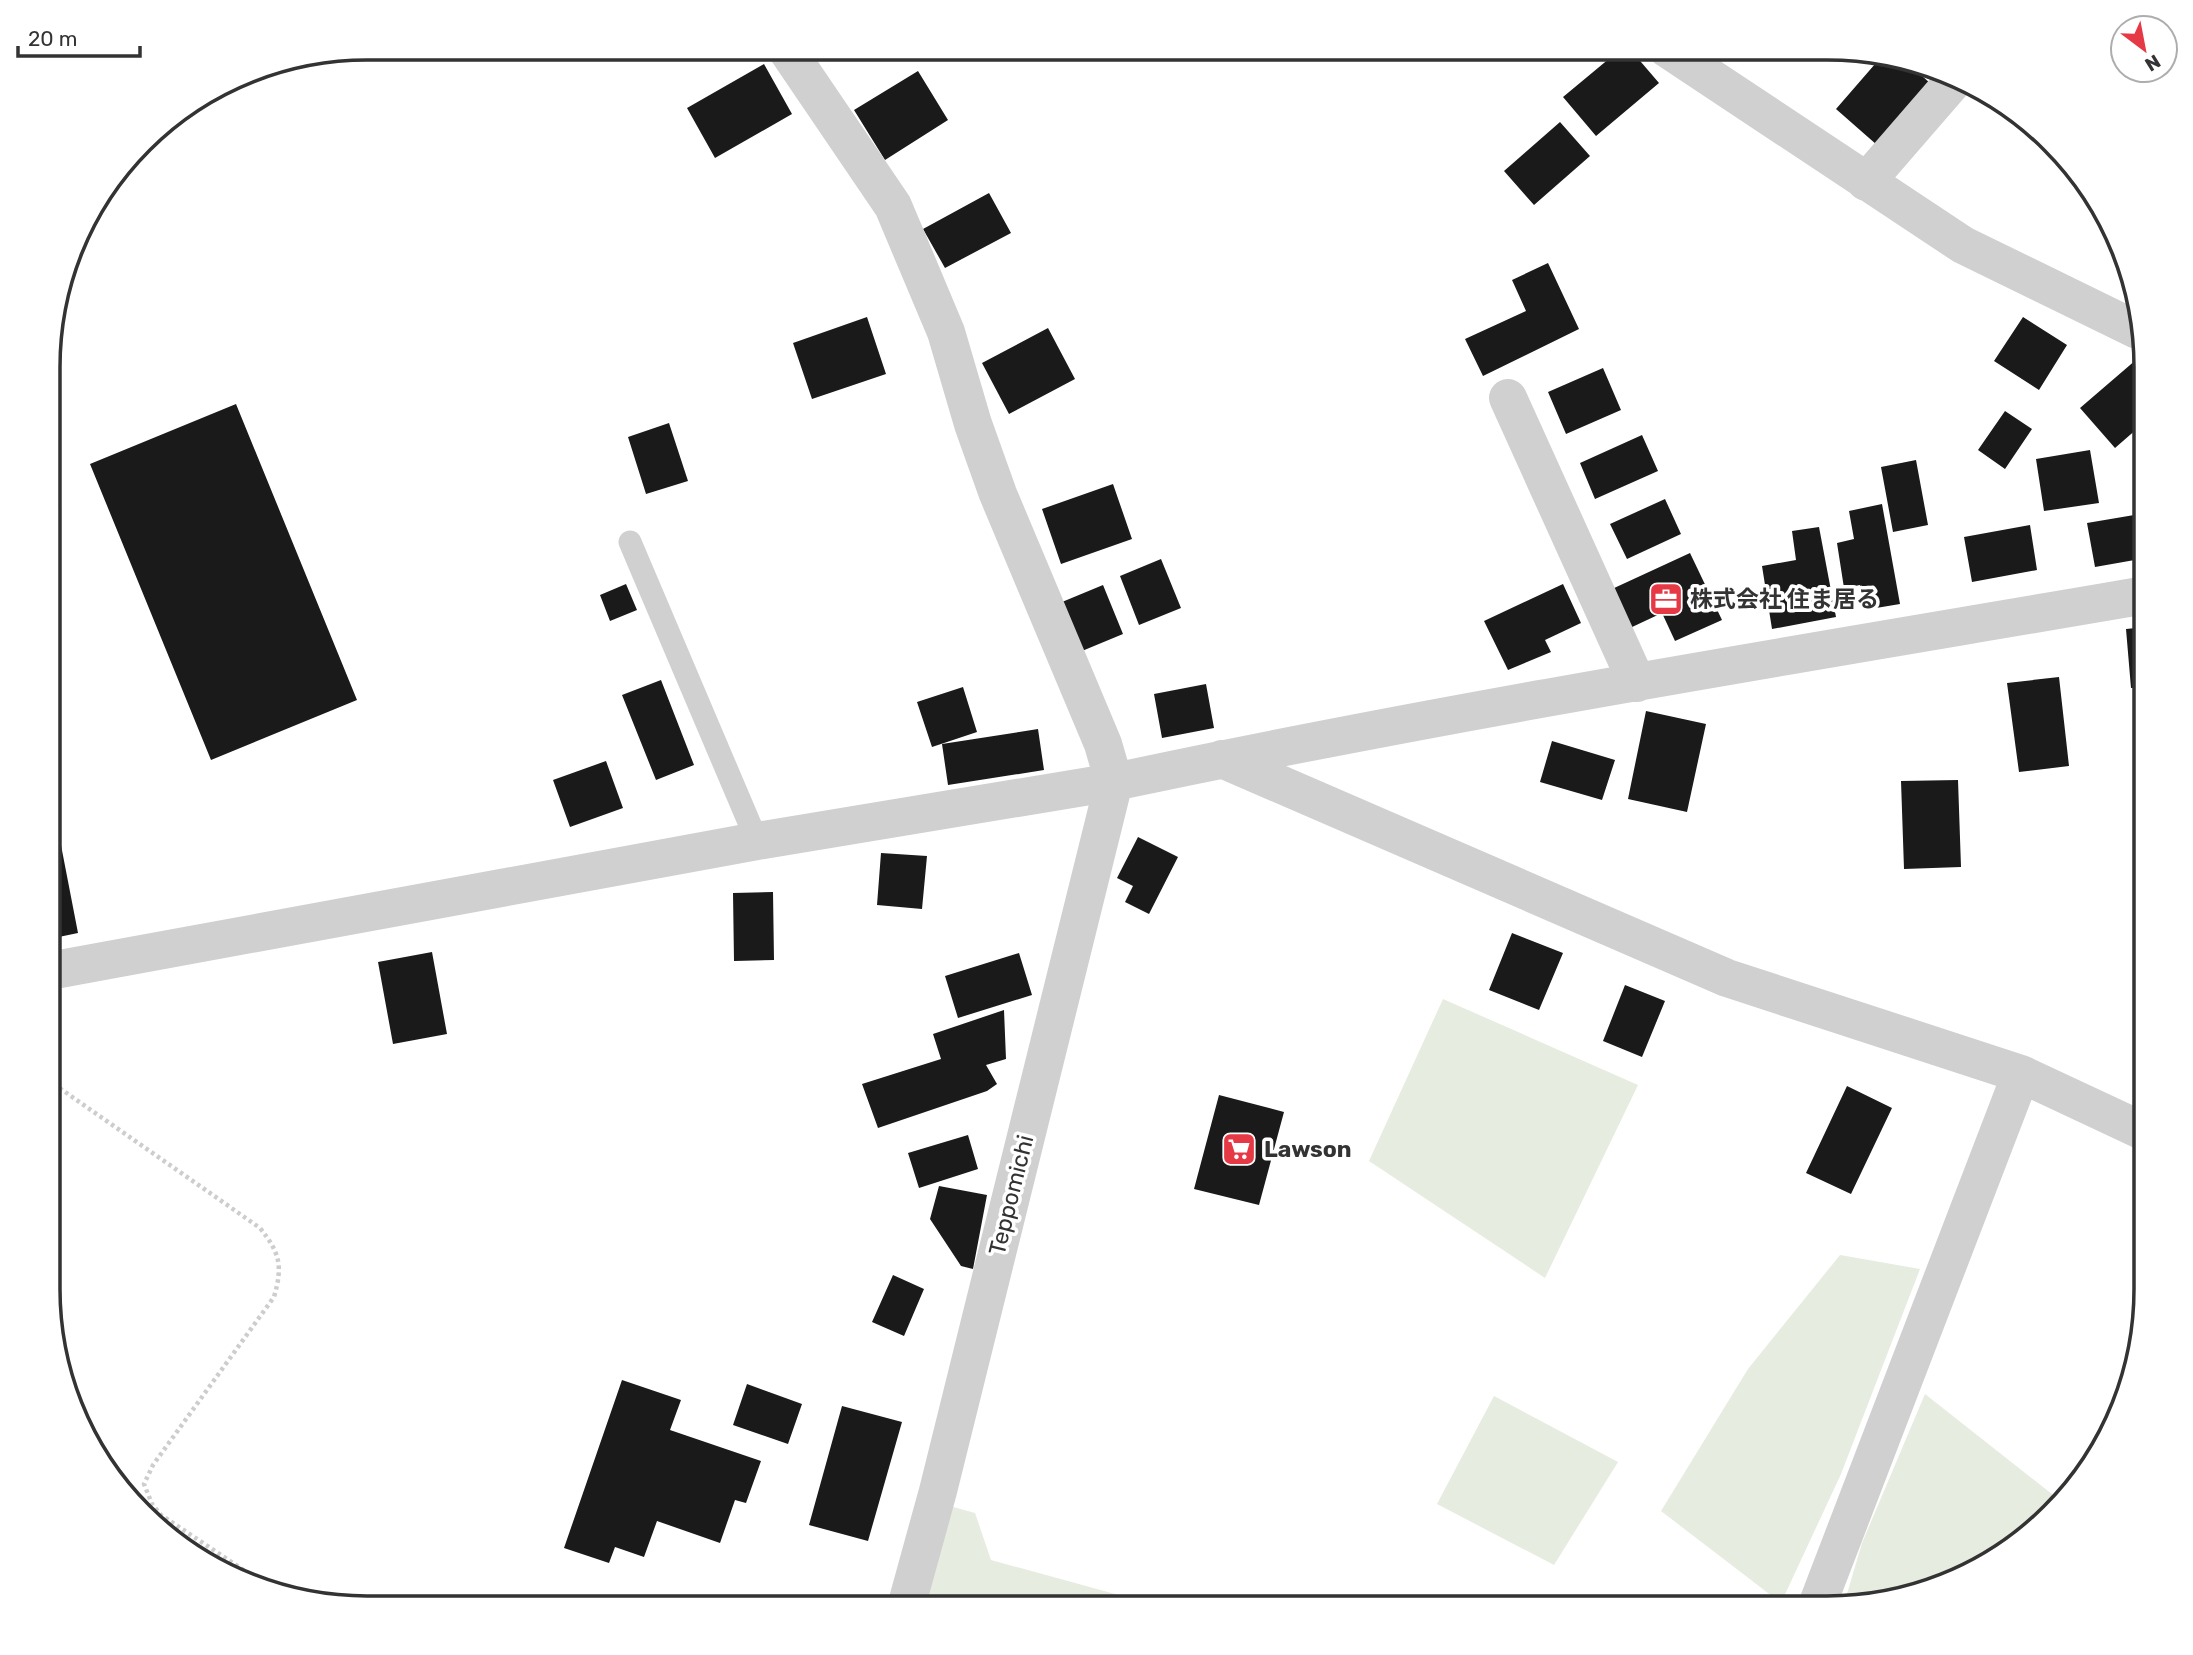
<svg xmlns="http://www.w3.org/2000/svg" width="2193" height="1655" font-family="Rubik,'Noto Sans JP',sans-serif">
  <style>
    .green { fill: #e6ecdf }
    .building { fill: #1a1a1a }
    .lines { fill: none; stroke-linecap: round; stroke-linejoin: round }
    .path { stroke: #cdcdcd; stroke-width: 4.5; stroke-dasharray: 3.5 3.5; stroke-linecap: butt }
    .service { stroke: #d0d0d0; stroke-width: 23 }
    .minor { stroke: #d0d0d0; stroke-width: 38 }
    .tertiary { stroke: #d0d0d0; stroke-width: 38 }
    .labels { text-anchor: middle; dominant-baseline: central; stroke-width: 7; stroke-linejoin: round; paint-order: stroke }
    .poi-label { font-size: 23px; font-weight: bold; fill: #333; stroke: #fff; text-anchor: start }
    .street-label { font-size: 23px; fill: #333; stroke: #fff }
    .rim { fill: none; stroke: #333; stroke-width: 3.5 }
  </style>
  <rect width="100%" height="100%" fill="#fff"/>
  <!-- green -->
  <path class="green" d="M1443 999 1638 1085 1545 1278 1369 1161Z
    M1840 1255 1920 1269 1841 1474 1781 1603 1661 1511 1748 1369Z
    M1925 1394 2062 1502 1967 1575 1844 1604 1862 1543Z
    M1494 1396 1618 1462 1554 1565 1437 1504Z
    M946 1505 975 1513 991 1560 1126 1597 1143 1607H921Z"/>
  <!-- building -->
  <path class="building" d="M1622 48H1629L1659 83 1596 136 1563 97Z
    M1882 56 1905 61 1930 83 1877 145 1836 109Z
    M764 64 792 114 715 158 687 108Z
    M918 71 948 120 885 160 854 110Z
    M1560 122 1590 156 1534 205 1504 171Z
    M989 193 1011 233 945 268 923 229Z
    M1548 263 1579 329 1483 376 1465 339 1526 311 1512 280Z
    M867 317 886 374 812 399 793 343Z
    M2023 317 2067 345 2039 390 1994 361Z
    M1048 328 1075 379 1009 414 982 363Z
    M2137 359 2146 370V421L2115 448 2080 408Z
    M1603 368 1621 410 1566 434 1548 392Z
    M236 404 357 700 211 760 90 464Z
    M2005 411 2032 429 2005 469 1978 450Z
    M669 423 688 481 646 494 628 437Z
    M1642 435 1658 471 1595 499 1580 463Z
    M2090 450 2099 503 2044 511 2036 459Z
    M1916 460 1928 525 1893 532 1881 467Z
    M1113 484 1132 539 1061 564 1042 509Z
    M1665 499 1681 534 1627 559 1610 524Z
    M1882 504 1900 604 1864 610 1860 585 1844 588 1837 543 1854 539 1849 511Z
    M2146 513V558L2095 567 2087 523Z
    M2030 525 2037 570 1972 582 1964 537Z
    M1819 527 1836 617 1772 629 1762 566 1796 560 1792 531Z
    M1690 553 1722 620 1675 641 1662 613 1630 628 1612 589Z
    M1161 559 1181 608 1139 625 1120 576Z
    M626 584 637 610 610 621 600 595Z
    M1563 584 1581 623 1545 640 1551 652 1508 670 1484 621Z
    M1103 585 1123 634 1082 651 1062 602Z
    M2146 627V687L2131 688 2126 629Z
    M2059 677 2069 766 2019 772 2007 683Z
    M661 680 694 765 656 780 622 695Z
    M1206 684 1214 728 1162 738 1154 694Z
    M963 687 977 732 932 747 917 702Z
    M1646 711 1706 724 1687 812 1628 799Z
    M1038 729 1044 770 948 785 942 744Z
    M1552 741 1615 760 1602 800 1540 782Z
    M606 761 623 808 570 827 553 780Z
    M1958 780 1961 867 1904 869 1901 781Z
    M2140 799H2145V867L2137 866Z
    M1138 837 1178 857 1149 914 1125 902 1133 886 1117 878Z
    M60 840 78 933 49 939V842Z
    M881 853 927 856 922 909 877 905Z
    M773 892 774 960 734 961 733 893Z
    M1512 933 1563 953 1539 1010 1489 990Z
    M432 952 447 1034 393 1044 378 962Z
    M1019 953 1032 995 958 1018 945 976Z
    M1625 985 1665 1001 1642 1057 1603 1041Z
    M1004 1010 1006 1059 986 1065 997 1084 987 1091 878 1128 862 1084 941 1059 933 1034Z
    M1847 1086 1892 1108 1851 1194 1806 1173Z
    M1219 1095 1284 1112 1259 1205 1194 1189Z
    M968 1135 978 1169 919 1188 908 1153Z
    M939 1186 987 1195 973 1269 961 1266 930 1219Z
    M893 1275 924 1289 904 1336 872 1322Z
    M622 1380 681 1400 670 1430 761 1461 746 1503 735 1500 720 1543 657 1521 644 1557 615 1547 609 1563 564 1548Z
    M747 1384 802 1404 788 1444 733 1425Z
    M842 1406 902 1422 868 1541 809 1525Z"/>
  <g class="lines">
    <!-- path -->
    <path class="path" d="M48 1080 260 1228C280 1253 283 1266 274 1297L153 1465 144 1484 152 1504 161 1515 275 1591"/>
    <!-- service -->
    <path class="service" d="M630 542 757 841"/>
    <!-- minor -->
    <path class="minor" d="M785 47 893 206 946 332 973 424 998 494 1103 744 1114 782
      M1666 48 1963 245 2137 330
      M1866 182 1957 77
      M1508 398 1637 683
      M1222 759 1727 978 2021 1074 2145 1132
      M1114 782C1456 709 1801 654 2146 595
      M906 1607 938 1491 1114 782
      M1816 1608 2021 1074"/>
    <!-- tertiary -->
    <path class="tertiary" d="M49 971 757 841 1114 782"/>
  </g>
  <!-- icons -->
  <defs>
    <g id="office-square" transform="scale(1.75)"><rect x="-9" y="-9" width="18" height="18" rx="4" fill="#e63946" stroke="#fff"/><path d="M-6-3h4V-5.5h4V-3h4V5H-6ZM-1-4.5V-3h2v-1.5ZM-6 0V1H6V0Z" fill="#fff"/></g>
    <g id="supermarket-square" transform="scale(1.75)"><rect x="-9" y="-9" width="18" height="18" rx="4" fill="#e63946" stroke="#fff"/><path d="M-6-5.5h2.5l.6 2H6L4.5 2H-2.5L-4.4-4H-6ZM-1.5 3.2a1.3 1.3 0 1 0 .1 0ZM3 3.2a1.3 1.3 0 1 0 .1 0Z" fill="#fff"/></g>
  </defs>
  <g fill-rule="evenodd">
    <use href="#office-square" x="1666" y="599"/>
    <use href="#supermarket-square" x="1239" y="1149"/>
  </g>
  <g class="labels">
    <!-- poi labels -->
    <g class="poi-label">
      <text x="1690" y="599">株式会社 住ま居る</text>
      <text x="1264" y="1149">Lawson</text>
    </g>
    <!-- street labels -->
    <g class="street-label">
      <text transform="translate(1011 1195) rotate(-76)">Teppomichi</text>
    </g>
  </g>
  <!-- crop -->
  <path d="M0 0H2193V1655H0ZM367 60H1827A307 307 0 0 1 2134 367V1289A307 307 0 0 1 1827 1596H367A307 307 0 0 1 60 1289V367A307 307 0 0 1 367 60Z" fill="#fff" fill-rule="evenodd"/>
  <path class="rim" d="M367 60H1827A307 307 0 0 1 2134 367V1289A307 307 0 0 1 1827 1596H367A307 307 0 0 1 60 1289V367A307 307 0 0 1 367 60Z"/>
  <!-- north arrow -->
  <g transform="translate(2144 49) rotate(148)"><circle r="33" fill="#ffffff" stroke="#adadad" stroke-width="2"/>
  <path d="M0-5L12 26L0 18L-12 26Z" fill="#e63946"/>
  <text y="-10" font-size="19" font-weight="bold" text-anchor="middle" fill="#333333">N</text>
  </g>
  <!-- scale -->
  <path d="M18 46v10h122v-10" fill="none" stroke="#333333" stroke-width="3.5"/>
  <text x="28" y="46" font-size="21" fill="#333333" stroke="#ffffff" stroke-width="5" paint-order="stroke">20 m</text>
</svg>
